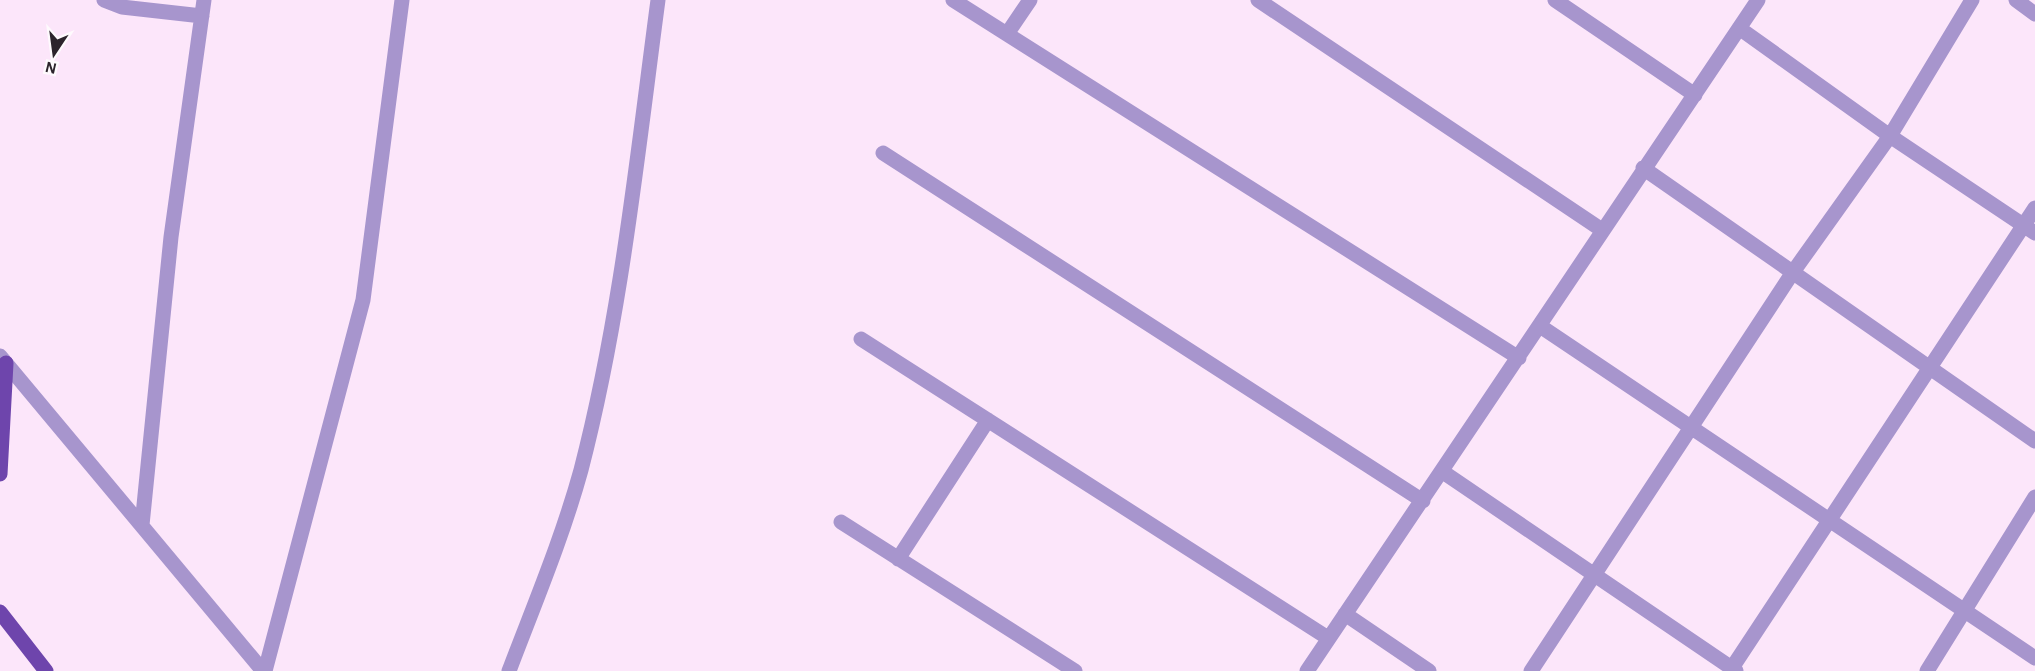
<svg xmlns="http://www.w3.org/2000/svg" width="2035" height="671" font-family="'Alegreya Sans',sans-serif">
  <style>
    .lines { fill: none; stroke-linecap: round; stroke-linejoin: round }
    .street { stroke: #a795cd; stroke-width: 15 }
    .primary { stroke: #6e45ac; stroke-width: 15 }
  </style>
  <rect width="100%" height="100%" fill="#fce6fa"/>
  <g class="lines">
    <!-- street -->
    <path class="street" d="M104 0 122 7 202 16
      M953 0 1519 358
      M1258 0 1602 230
      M1555 0 1695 95
      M2016 0 2035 14
      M1739 28 1890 136 2035 233
      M1007 34 1030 0
      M883 153 1423 501
      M1643 168 2035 441
      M1540 326 2035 658
      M861 339 1328 638
      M0 356 263 671
      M1443 472 1736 671
      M841 522 1075 671
      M142 525 171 237 204 0
      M898 559 988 420
      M1345 614 1429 671
      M265 671 363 300 402 0
      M509 671C534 605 562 539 581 470 621 316 637 157 658 0
      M1307 671 1758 0
      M1531 671 1793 272 1890 136 1972 0
      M1730 671 2035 208
      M1927 671 2035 497"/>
    <!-- primary -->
    <path class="primary" d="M0 474 6 363
      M0 612 46 671"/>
  </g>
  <!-- north arrow -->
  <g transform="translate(54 54) rotate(193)" stroke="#fefafd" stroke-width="4.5" paint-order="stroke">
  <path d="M0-4.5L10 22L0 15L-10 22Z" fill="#2c242c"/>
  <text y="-9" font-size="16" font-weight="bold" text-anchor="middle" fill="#2c242c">N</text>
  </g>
</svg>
